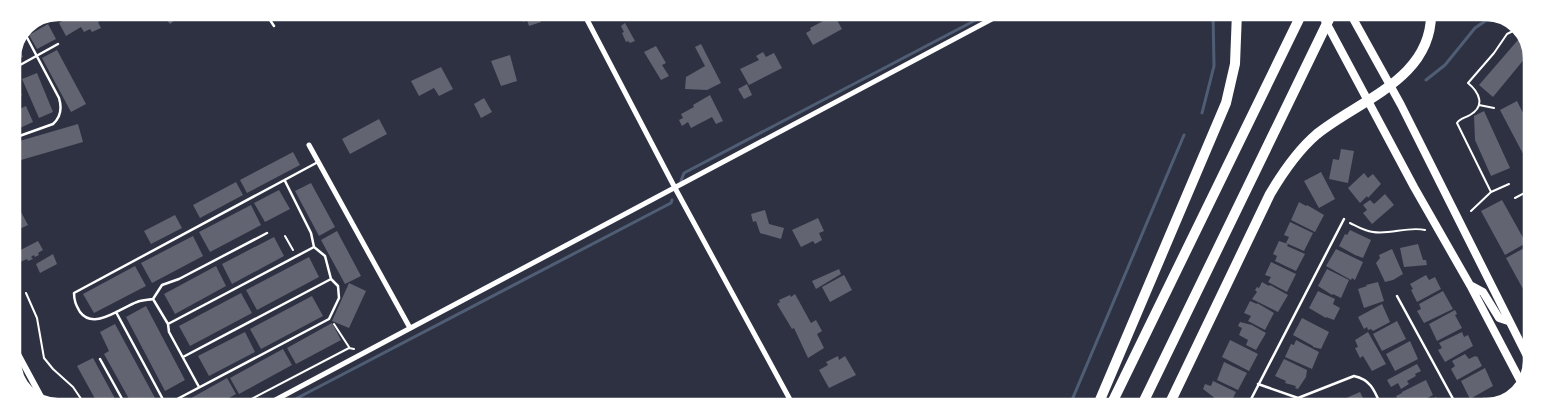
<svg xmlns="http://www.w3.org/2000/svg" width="1544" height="419" font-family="Signika,sans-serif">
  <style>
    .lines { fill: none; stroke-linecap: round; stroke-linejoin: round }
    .stream { stroke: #4f5d75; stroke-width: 3 }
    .building { fill: #626471 }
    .path { stroke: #fff; stroke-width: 2 }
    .service { stroke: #fff; stroke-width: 2.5 }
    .minor { stroke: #fff; stroke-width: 5 }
    .tertiary { stroke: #fff; stroke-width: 6 }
    .secondary { stroke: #fff; stroke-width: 8 }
    .motorway { stroke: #fff; stroke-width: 10 }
    .rim { fill: none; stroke: #fff; stroke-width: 2.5 }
  </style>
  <rect width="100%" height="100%" fill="#2d3142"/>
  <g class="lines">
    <!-- stream -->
    <path class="stream" d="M1426 80 1445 65 1475 28 1497 13
      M1202 113 1214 66 1213 12
      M681 181 684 173 991 12
      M282 406 671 203 672 200
      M1069 407 1184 135"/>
  </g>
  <!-- building -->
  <path class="building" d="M76 11H112L114 14 98 22 101 28 92 32 90 29 84 32 81 27 66 36 59 23 75 14 74 13Z
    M159 11H193L184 19 181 15 170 24Z
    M520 12H539L541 22 529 26 527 20 523 22Z
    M833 13 842 29 813 45 806 33 811 30 810 28 825 20 823 18Z
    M625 23 635 41 630 43 628 41 626 42 622 33 624 32 621 26Z
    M48 24 56 39 37 49 29 35Z
    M1524 33 1531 51 1493 97 1479 85Z
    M17 44 23 57 11 63V58Z
    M701 44 721 83 707 90 685 89 686 77 705 66 695 47Z
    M656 46 666 63 662 65 669 76 661 80 644 52Z
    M57 50 86 104 71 112 42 58Z
    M763 52 766 57 774 53 782 68 749 85 740 69 759 60 756 56Z
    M510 55 517 81 501 86 491 61Z
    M441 67 453 89 439 96 434 88 419 96 411 81Z
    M37 73 53 112 39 118 22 79Z
    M15 80 22 95 11 100V81Z
    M1533 82 1532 96V104L1523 87Z
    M747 84 752 95 744 99 738 89Z
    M710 95 723 121 716 124 712 117 691 128 688 122 682 126 679 120 683 118 681 114 694 107 693 105Z
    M484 98 492 112 481 118 474 104Z
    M1517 101 1532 131V171L1500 110Z
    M26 106 33 122 11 132V113Z
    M1484 111 1510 168 1491 176 1475 140 1474 116Z
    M379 119 387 134 350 154 342 139Z
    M78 124 83 142 21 160 16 142Z
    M11 148 19 163 11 167Z
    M1341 149 1354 151 1348 183 1329 179 1333 159 1339 160Z
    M293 152 300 165 247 193 240 180Z
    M1321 172 1335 199 1319 208 1304 181Z
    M1364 173 1368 178 1373 174 1381 184 1368 198 1367 196 1360 203 1348 188Z
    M236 182 243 195 200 218 193 205Z
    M311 183 335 227 319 236 295 191Z
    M279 190 290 209 265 222 254 203Z
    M1385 194 1394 205 1372 224 1363 213 1367 210 1363 205 1370 200 1374 204Z
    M1502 200 1526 243 1505 255 1481 211Z
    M1299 202 1306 206 1307 205 1324 215 1315 232 1291 220Z
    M251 205 261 225 210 252 199 232Z
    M765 210 769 224 784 228 781 239 760 233 756 221 753 222 751 214Z
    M21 212 28 225 11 233V217Z
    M175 215 182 228 151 244 144 231Z
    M818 218 824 231 819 233 822 240 815 244 813 241 801 247 792 230Z
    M1290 222 1313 233 1304 251 1286 243 1289 237 1284 235Z
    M1350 230 1371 240 1363 258 1355 255 1339 246 1345 234 1347 235Z
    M337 231 361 276 345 284 321 240Z
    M193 236 203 256 152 283 141 263Z
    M274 237 284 256 232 284 222 264Z
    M38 241 43 250 38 253 39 255 35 257 34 255 31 257 33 259 28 261 27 259 11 266V255Z
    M1279 241 1288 244 1287 246 1305 254 1296 271 1275 261 1277 256 1273 254Z
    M1418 244 1423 260H1426L1427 265 1404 267 1400 248Z
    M1528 246 1532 253V298L1529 300 1506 258Z
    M1336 249 1363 262 1355 280 1352 278 1351 280 1326 266Z
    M1392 249 1403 274 1393 280 1385 282 1376 263 1380 258 1379 255Z
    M53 254 57 264 40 273 36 264Z
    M309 257 319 277 257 310 246 290Z
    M1271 262 1296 274 1287 292 1268 282 1271 277 1265 275Z
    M135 266 146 286 94 313 83 294Z
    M216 266 226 286 175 314 164 294Z
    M839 269 841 274 816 289 812 281Z
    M1327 269 1349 280 1341 298 1333 294 1332 295 1318 286Z
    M844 275 852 290 830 302 822 287Z
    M1426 275 1429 280 1435 277 1441 289 1417 302 1411 290 1413 289 1410 284Z
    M1262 282 1269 286 1270 285 1288 295 1278 312 1252 299 1257 292 1255 290 1257 287 1259 288Z
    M1378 282 1384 301 1364 308 1358 289 1367 286 1366 285Z
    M349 283 366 291 349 328 332 321Z
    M1318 291 1335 299 1333 304 1340 308 1334 320 1326 317V318L1309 308Z
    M1443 291 1453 309 1424 323 1417 311 1421 309 1419 304Z
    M241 293 252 313 190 346 179 326Z
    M795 294 811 323 816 320 822 331 817 334 824 348 808 358 794 328 792 329 777 304 780 302 779 300 790 295 791 297Z
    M312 296 323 316 261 349 250 329Z
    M1250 301 1257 304V303L1274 313 1265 330 1248 321 1251 316 1244 313Z
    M1382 304 1390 322 1373 331 1371 329 1368 330 1367 327 1364 329 1358 317Z
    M146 306 185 380 165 391 126 317Z
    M1455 310 1457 314 1455 315 1462 328 1437 341 1429 324Z
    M1302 318 1329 332 1321 349 1313 347V346L1293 335Z
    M1397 321 1406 339 1382 351 1373 334Z
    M1240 322 1252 325 1266 333 1256 350 1246 345 1248 340 1239 335 1242 328 1238 326Z
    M332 323 341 340 296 364 287 348Z
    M115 324 155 398 140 406H133L104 354 109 351 100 332Z
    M245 332 255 352 209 376 198 356Z
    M1368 332 1386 364 1372 371 1363 356 1360 358 1355 348 1358 347 1355 340Z
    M1462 332 1464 337 1468 335 1473 346 1445 362 1438 350 1442 348 1439 343Z
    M1230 340 1258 354 1249 371 1222 357Z
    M1296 340 1319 352 1312 369 1285 357 1291 344 1294 345Z
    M1410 341 1418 359 1395 371 1386 354Z
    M283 349 292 365 239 394 230 378Z
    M1465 354 1469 359 1475 356 1476 357 1477 356 1482 366 1457 380 1451 369 1455 366 1452 361Z
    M838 356 839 360 845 356 856 375 829 388 819 370 828 365 826 362Z
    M93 358 119 406H99L77 366Z
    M1284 359 1307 370 1306 377 1298 389 1295 388 1296 386 1285 383 1286 381 1275 376Z
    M1224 362 1247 373 1238 390 1217 380Z
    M1417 364 1421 371 1415 374 1416 376 1407 381 1409 384 1401 389 1398 383 1391 387 1387 380Z
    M1485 368 1493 386 1470 399 1461 381Z
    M227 378 236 394 215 406H177Z
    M1426 380 1433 395 1416 404 1415 402 1402 408 1396 396 1402 393V392Z
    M1213 381 1236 392 1230 404 1227 402 1226 404 1216 399 1203 389 1205 384 1211 386Z
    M1360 392 1368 408H1346L1343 401 1344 399Z
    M1436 397 1438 400 1441 398 1447 407 1424 408 1423 405Z
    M1483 397 1501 399 1500 403 1486 408H1478V403H1482Z
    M1202 399 1219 407H1198Z
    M1339 400 1343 408H1322L1333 402Z
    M1264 401H1274L1279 406 1257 408 1256 404Z"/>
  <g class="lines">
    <!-- path -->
    <path class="path" d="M1479 105 1494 108
      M1491 192 1457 123C1460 118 1465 118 1470 115 1486 106 1479 92 1468 83L1494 53 1507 34 1521 27
      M1515 198 1532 189
      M1471 211 1491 192 1509 184
      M1350 223C1358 227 1364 231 1373 232 1390 235 1408 226 1425 230
      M285 236 293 250
      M26 293 37 318 44 358 53 369 73 387 86 406
      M334 324 349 347
      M238 406 349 348 354 349"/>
    <!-- service -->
    <path class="service" d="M264 11 274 26
      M11 70 58 44
      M11 139 53 124C61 117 62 108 59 98L23 30
      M1397 296 1458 408
      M153 299 162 285 179 279 267 233
      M116 312 166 405
      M168 324 314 247
      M183 357 331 279
      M100 359 126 406
      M1258 384 1298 398 1354 376C1372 380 1375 392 1382 408
      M199 387 169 332 168 324 153 299C148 300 142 300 137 302 122 307 94 331 80 312 76 305 74 301 74 293L318 162
      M164 406 329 319 339 298 338 286 331 279 325 256 314 247 311 233 285 181
      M1247 407 1344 219"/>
    <!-- minor -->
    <path class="minor" d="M583 12 675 188 794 407
      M309 145 410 328
      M264 406 1005 12"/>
    <!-- tertiary -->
    <path class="tertiary" d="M12 343 46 406"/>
    <!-- secondary -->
    <path class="secondary" d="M1321 13 1414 187 1470 285 1523 386
      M1350 13 1401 105 1531 364
      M1470 285 1483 292 1499 318 1508 321"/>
    <!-- motorway -->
    <path class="motorway" d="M1097 407 1226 103 1235 64 1237 12
      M1110 407 1302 13
      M1141 407 1332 13
      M1168 407 1270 194C1283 172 1297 151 1317 134 1359 100 1432 79 1431 13"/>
  </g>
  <!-- crop -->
  <path d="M0 0H1544V419H0ZM58 20H1486A38 38 0 0 1 1524 58V361A38 38 0 0 1 1486 399H58A38 38 0 0 1 20 361V58A38 38 0 0 1 58 20Z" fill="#fff" fill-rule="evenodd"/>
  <path class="rim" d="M58 20H1486A38 38 0 0 1 1524 58V361A38 38 0 0 1 1486 399H58A38 38 0 0 1 20 361V58A38 38 0 0 1 58 20Z"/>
</svg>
